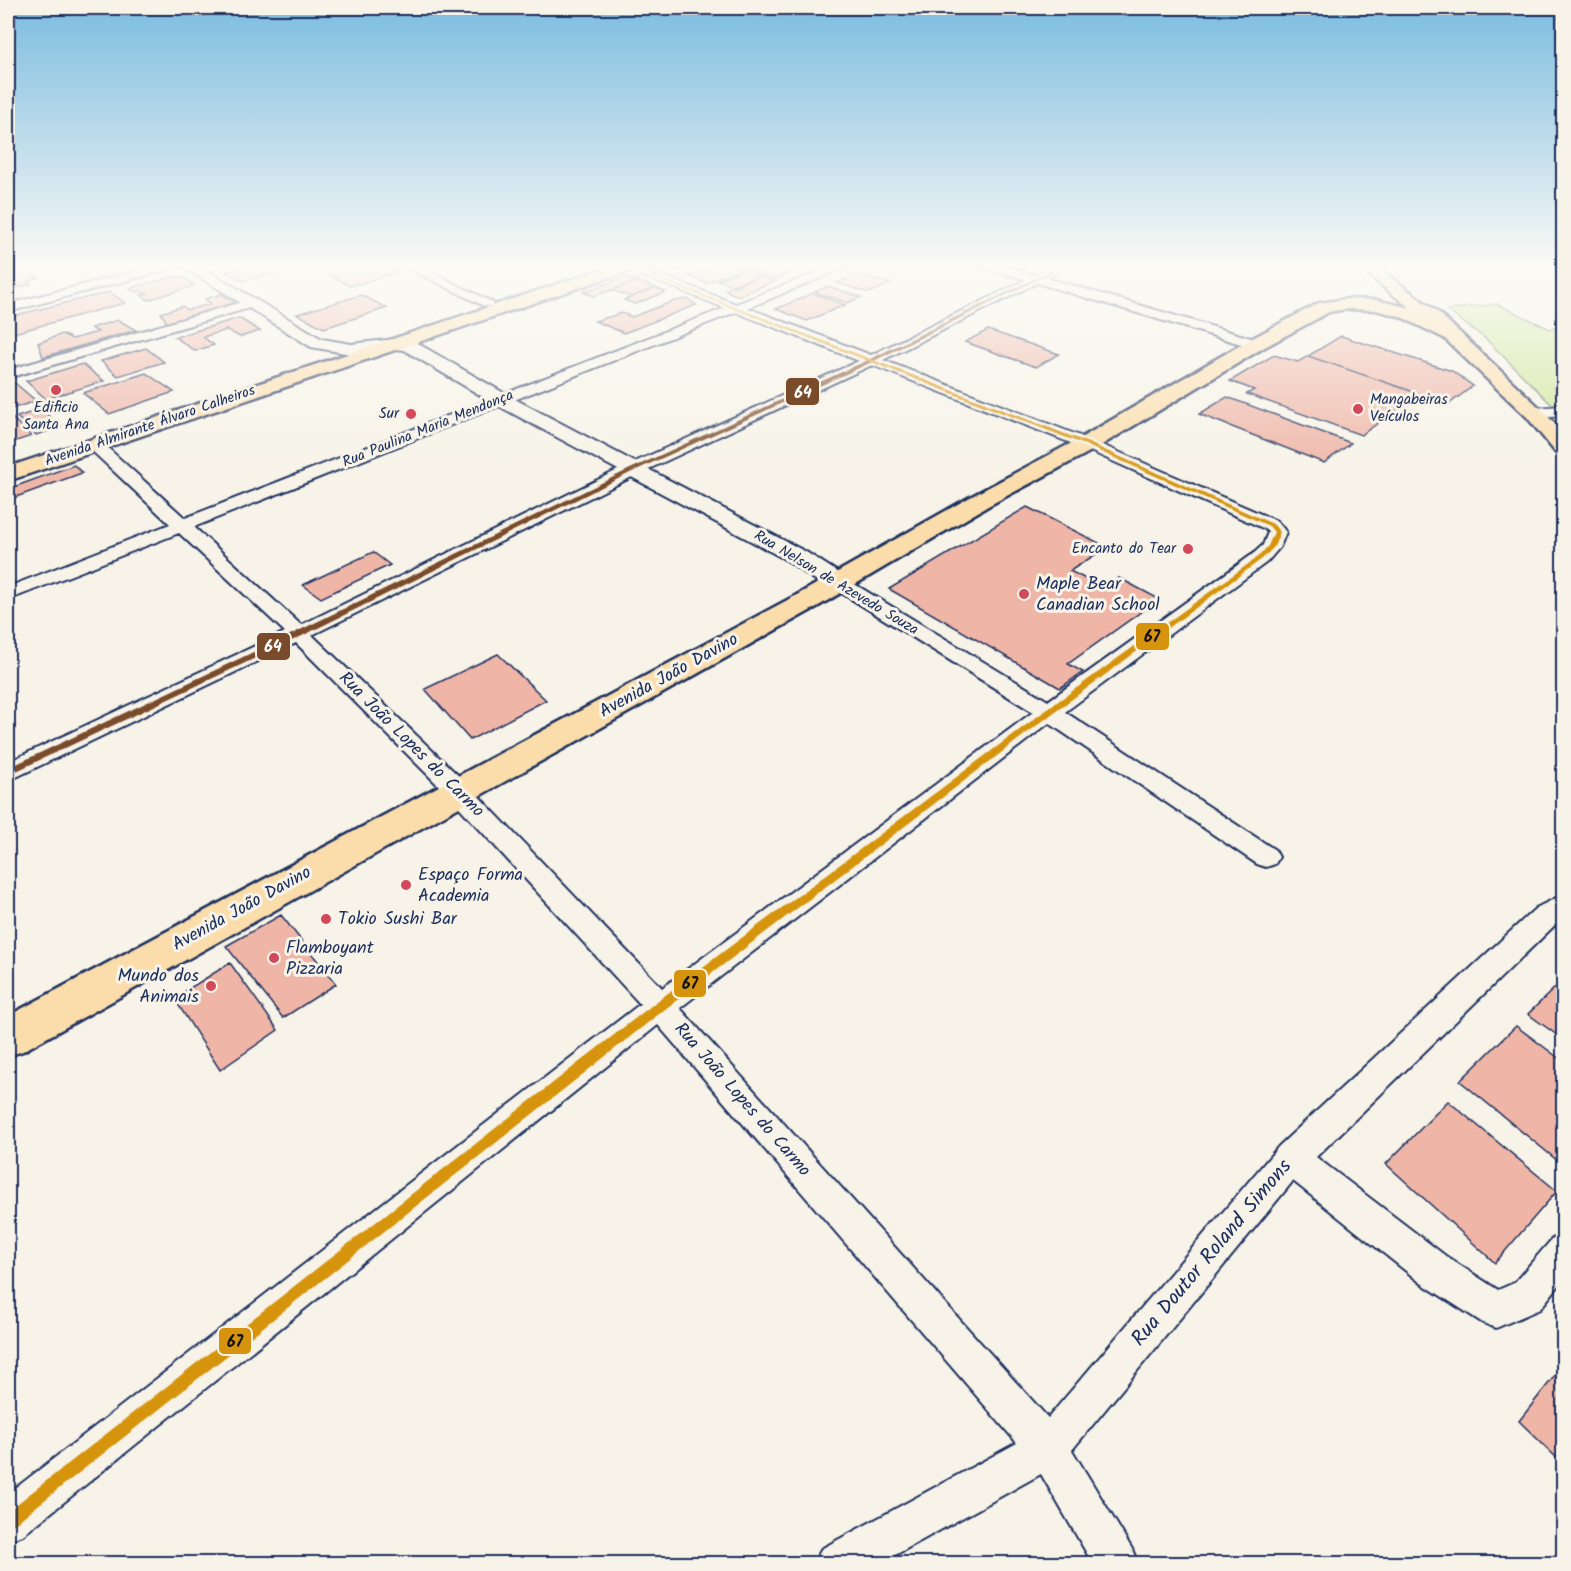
<svg xmlns="http://www.w3.org/2000/svg" width="1571" height="1571" font-family="Kalam,sans-serif">
  <style>
    .green { fill: #cfe69b; stroke: #758a7c; stroke-width: 1.5 }
    .building { fill: #efb5a7; stroke: #1b2f5e; stroke-width: 1.5 }
    .lines { fill: none; stroke-linecap: round; stroke-linejoin: round }
    .minor-casing { stroke: #1b2f5e; stroke-width: 4 }
    .tertiary-casing { stroke: #1b2f5e; stroke-width: 4 }
    .primary-casing { stroke: #1b2f5e; stroke-width: 5 }
    .minor { fill: #f7f3e8; fill-rule: evenodd }
    .tertiary { fill: #f7f3e8; fill-rule: evenodd }
    .primary { fill: #fbddab; fill-rule: evenodd }
    .bus-1-casing { stroke: #f7f3e8; stroke-width: 5 }
    .bus-2-casing { stroke: #f7f3e8; stroke-width: 5 }
    .bus-1 { fill: #7a4b2a; fill-rule: evenodd }
    .bus-2 { fill: #d6940e; fill-rule: evenodd }
    .poi-dot { fill: #d1495b; stroke: #f7f3e8; stroke-width: 2 }
    .labels { text-anchor: middle; dominant-baseline: central; stroke-width: 6; stroke-linejoin: round; paint-order: stroke }
    .far-poi-label { font-size: 15px; fill: #1b2f5e; stroke: #f7f3e8; text-anchor: end }
    .far-street-label { font-size: 15px; fill: #1b2f5e; stroke: #f7f3e8 }
    .poi-label { font-size: 18px; fill: #1b2f5e; stroke: #f7f3e8; text-anchor: start }
    .street-label { font-size: 18px; fill: #1b2f5e; stroke: #f7f3e8 }
    .near-street-label { font-size: 21px; fill: #1b2f5e; stroke: #f7f3e8 }
    .line-badge { stroke: #f7f3e8; stroke-width: 2 }
    .badge-label { font-size: 16px; text-anchor: middle; font-weight: bold; fill: #fff }
    .pale-badge-label { font-size: 16px; text-anchor: middle; font-weight: bold; fill: #111 }
  </style>
  <rect width="100%" height="100%" fill="#f7f3e8"/>
  <filter id="ink" filterUnits="userSpaceOnUse"><feTurbulence type="fractalNoise" baseFrequency=".0167" numOctaves="2"/><feDisplacementMap in="SourceGraphic" scale="12" xChannelSelector="R" yChannelSelector="G"/><feConvolveMatrix kernelMatrix="1 2 1 2 8 2 1 2 1" color-interpolation-filters="sRGB"/></filter>
  <g filter="url(#ink)">
    <!-- green -->
    <path class="green" d="M1497 304 1550 329 1563 326V404L1552 405 1487 340 1447 310Z"/>
    <!-- building -->
    <path class="building" d="M255 264H276L287 269 243 281 226 272Z
      M331 264H385L400 272 350 286 317 268Z
      M660 264H697L678 271Z
      M722 264 741 269 706 283 688 276Z
      M742 264H764L790 273 775 279 737 266Z
      M21 265 38 278 27 281 31 284 8 290V267Z
      M745 269 761 275 733 285 717 280Z
      M859 274 890 284 869 293 837 283Z
      M178 276 183 277 194 286 148 300 141 295 147 294 141 291 136 292 129 288Z
      M760 276 775 281 738 296 724 290Z
      M626 277 637 281 594 296 583 292Z
      M637 281 655 288 631 297 612 290Z
      M828 286 861 297 848 303 815 292Z
      M655 288 666 292 635 304 624 300Z
      M110 292 125 303 14 333 8 327V317Z
      M813 293 845 305 807 321 776 309Z
      M221 294 238 304 169 326 161 313 183 306 187 310 211 304 205 299Z
      M361 295 387 308 324 328 297 314Z
      M688 299 696 305 624 333 595 321 622 313 632 317 674 301Z
      M239 318 260 331 240 337 227 330 203 337 214 345 195 351 175 337Z
      M118 320 136 330 43 357 38 343 62 334 72 339 98 332 91 328Z
      M988 330 1059 354 1036 367 965 342Z
      M1341 336 1452 371 1473 386 1449 404 1308 356Z
      M146 348 164 362 118 376 101 361Z
      M1274 355 1298 362 1308 356 1420 394 1361 435 1247 394 1254 390 1230 381Z
      M82 364 104 381 46 399 26 381Z
      M146 373 174 392 109 414 83 393Z
      M15 383 36 401 8 410V385Z
      M1227 397 1351 443 1324 463 1199 414Z
      M41 409 61 427 36 435 17 417Z
      M8 414 31 436 8 444Z
      M74 465 82 473 8 500V489Z
      M1027 507 1107 547 1070 571 1105 589 1119 578 1159 599 1068 664 1083 672 1060 688 889 589Z
      M373 552 390 565 321 598 303 585Z
      M498 654 546 700 470 740 425 689Z
      M281 915 336 984 283 1018 226 946Z
      M230 963 278 1030 220 1070 174 998Z
      M1564 979V1040L1528 1014Z
      M1516 1026 1564 1062V1166L1460 1081Z
      M1448 1101 1557 1191 1495 1263 1386 1164Z
      M1564 1364V1465L1519 1421Z"/>
    <g class="lines">
      <!-- minor casing -->
      <g class="minor-casing">
        <path id="minor" d="M165 264H184L182 266 8 312V304Z
          M400 264H415L494 303 492 306H484Z
          M624 264H633L736 304 838 264H854L748 308 871 355 1026 280 981 266 979 264H997L1035 275 1058 264H1073L1047 278 1261 341 1263 344 1256 348 1251 347 1037 283 883 360 1093 441 1277 521 1286 532 1280 547 1267 562 1065 712 1275 850 1279 857 1275 864 1266 867 1257 864 1049 723 680 1008 1048 1418 1279 1146 1536 908 1564 894V919L1556 924 1316 1157 1447 1257 1498 1290 1514 1283 1552 1239 1564 1234V1279L1540 1309 1496 1328 1483 1323 1421 1283 1293 1181 1072 1450 1132 1549 1138 1564H1093L1041 1474 879 1564H815L821 1549 1017 1443 658 1025 23 1535 8 1540V1494L640 1004 450 797 296 643 8 781V762L285 632 179 533 8 600V587L170 524 88 447 86 444 88 441H100L185 518 725 308 624 268ZM736 312 859 361 626 466 301 625 194 527ZM872 365 1081 447 1265 529 1268 532 1263 545 1253 554 1048 701 846 579H832L829 583 832 587 1033 712 662 988 468 785 312 635 638 474Z
          M252 299 256 300 258 303 256 306 8 378V370Z
          M1564 406V416L1534 418 1526 413 1534 408Z"/>
      </g>
      <!-- tertiary casing -->
      <g class="tertiary-casing">
        <path id="tertiary" d="M179 264H196L322 339 351 344 396 339 415 342 509 396 806 552 847 578 851 583 847 588C827 593 806 573 790 562L495 404 404 350 396 349 351 354 311 347Z"/>
      </g>
      <!-- primary casing -->
      <g class="primary-casing">
        <path id="primary" d="M618 264H642L640 267 8 481V467Z
          M1355 264H1373L1440 314 1541 409 1564 434V454L1556 453 1527 417 1444 338 1399 316 1376 310 1347 309 1329 312 1263 348 1095 449 988 506 815 608 23 1051 8 1056V1016L795 596 972 496 1079 439 1249 340 1319 303 1347 299 1376 300 1410 308Z"/>
      </g>
      <!-- minor -->
      <use href="#minor" class="minor"/>
      <!-- tertiary -->
      <use href="#tertiary" class="tertiary"/>
      <!-- primary -->
      <use href="#primary" class="primary"/>
      <!-- bus-1 casing -->
      <g class="bus-1-casing">
        <path id="bus-1" d="M1064 264H1069L872 362 634 471 302 636 8 775V768L296 632 630 469 868 360Z"/>
      </g>
      <!-- bus-2 casing -->
      <g class="bus-2-casing">
        <path id="bus-2" d="M626 265 1089 443 1273 524 1280 532 1274 547 1262 559 1052 714 664 1010 13 1525 8 1528V1511L656 1002 1046 710 1258 557 1268 546 1274 532 1269 526 1085 445 626 267Z"/>
      </g>
      <!-- bus-1 -->
      <use href="#bus-1" class="bus-1"/>
      <!-- bus-2 -->
      <use href="#bus-2" class="bus-2"/>
    </g>
  </g>
  <!-- sky -->
  <linearGradient id="sky" x2="0" y2="1"><stop stop-color="#7bbce0"/><stop offset="0.55" stop-color="#fbfaf5"/><stop offset="1" stop-color="#fbfaf5" stop-opacity="0"/></linearGradient>
  <rect width="1571" height="484" fill="url(#sky)"/>
  <!-- markers -->
  <g class="poi-dot">
    <circle cx="56" cy="390" r="6"/>
    <circle cx="1358" cy="409" r="6"/>
    <circle cx="411" cy="414" r="6"/>
    <circle cx="1188" cy="549" r="6"/>
    <circle cx="1024" cy="594" r="6"/>
    <circle cx="406" cy="885" r="6"/>
    <circle cx="326" cy="919" r="6"/>
    <circle cx="274" cy="958" r="6"/>
    <circle cx="211" cy="986" r="6"/>
  </g>
  <g class="labels">
    <!-- far-poi labels -->
    <g class="far-poi-label">
      <text x="1370" y="400" text-anchor="start">Mangabeiras<tspan x="1370" dy="17">Veículos</tspan></text>
      <text x="56" y="408" text-anchor="middle">Edificio<tspan x="56" dy="17">Santa Ana</tspan></text>
      <text x="399" y="414">Sur</text>
      <text x="1176" y="549">Encanto do Tear</text>
    </g>
    <!-- far-street labels -->
    <g class="far-street-label">
      <text transform="translate(150 426) rotate(-19)">Avenida Almirante Álvaro Calheiros</text>
      <text transform="translate(428 429) rotate(-22)">Rua Paulina Maria Mendonça</text>
      <text transform="translate(836 583) rotate(31)">Rua Nelson de Azevedo Souza</text>
    </g>
    <!-- poi labels -->
    <g class="poi-label">
      <text x="1036" y="584">Maple Bear<tspan x="1036" dy="21">Canadian School</tspan></text>
      <text x="418" y="875">Espaço Forma<tspan x="418" dy="21">Academia</tspan></text>
      <text x="338" y="919">Tokio Sushi Bar</text>
      <text x="286" y="948">Flamboyant<tspan x="286" dy="21">Pizzaria</tspan></text>
      <text x="199" y="976" text-anchor="end">Mundo dos<tspan x="199" dy="21">Animais</tspan></text>
    </g>
    <!-- street labels -->
    <g class="street-label">
      <text transform="translate(669 676) rotate(-29)">Avenida João Davino</text>
      <text transform="translate(411 745) rotate(45)">Rua João Lopes do Carmo</text>
      <text transform="translate(242 909) rotate(-29)">Avenida João Davino</text>
      <text transform="translate(742 1100) rotate(49)">Rua João Lopes do Carmo</text>
    </g>
    <!-- near-street labels -->
    <g class="near-street-label">
      <text transform="translate(1212 1253) rotate(-50)">Rua Doutor Roland Simons</text>
    </g>
  </g>
  <g class="line-badge">
    <rect x="785" y="377" width="35" height="29" rx="6" fill="#7a4b2a"/>
    <rect x="1135" y="622" width="35" height="29" rx="6" fill="#d6940e"/>
    <rect x="256" y="632" width="35" height="29" rx="6" fill="#7a4b2a"/>
    <rect x="673" y="969" width="34" height="29" rx="6" fill="#d6940e"/>
    <rect x="218" y="1327" width="34" height="28" rx="6" fill="#d6940e"/>
  </g>
  <g class="badge-label">
    <text x="803" y="398">64</text>
    <text x="273" y="652">64</text>
  </g>
  <g class="pale-badge-label">
    <text x="1152" y="642">67</text>
    <text x="690" y="989">67</text>
    <text x="235" y="1347">67</text>
  </g>
  <!-- margin -->
  <rect width="1571" height="1571" fill="none" stroke="#f7f3e8" stroke-width="30"/>
  <rect x="15" y="15" width="1541" height="1541" fill="none" stroke="#1b2f5e" stroke-width="2" filter="url(#ink)"/>
</svg>
